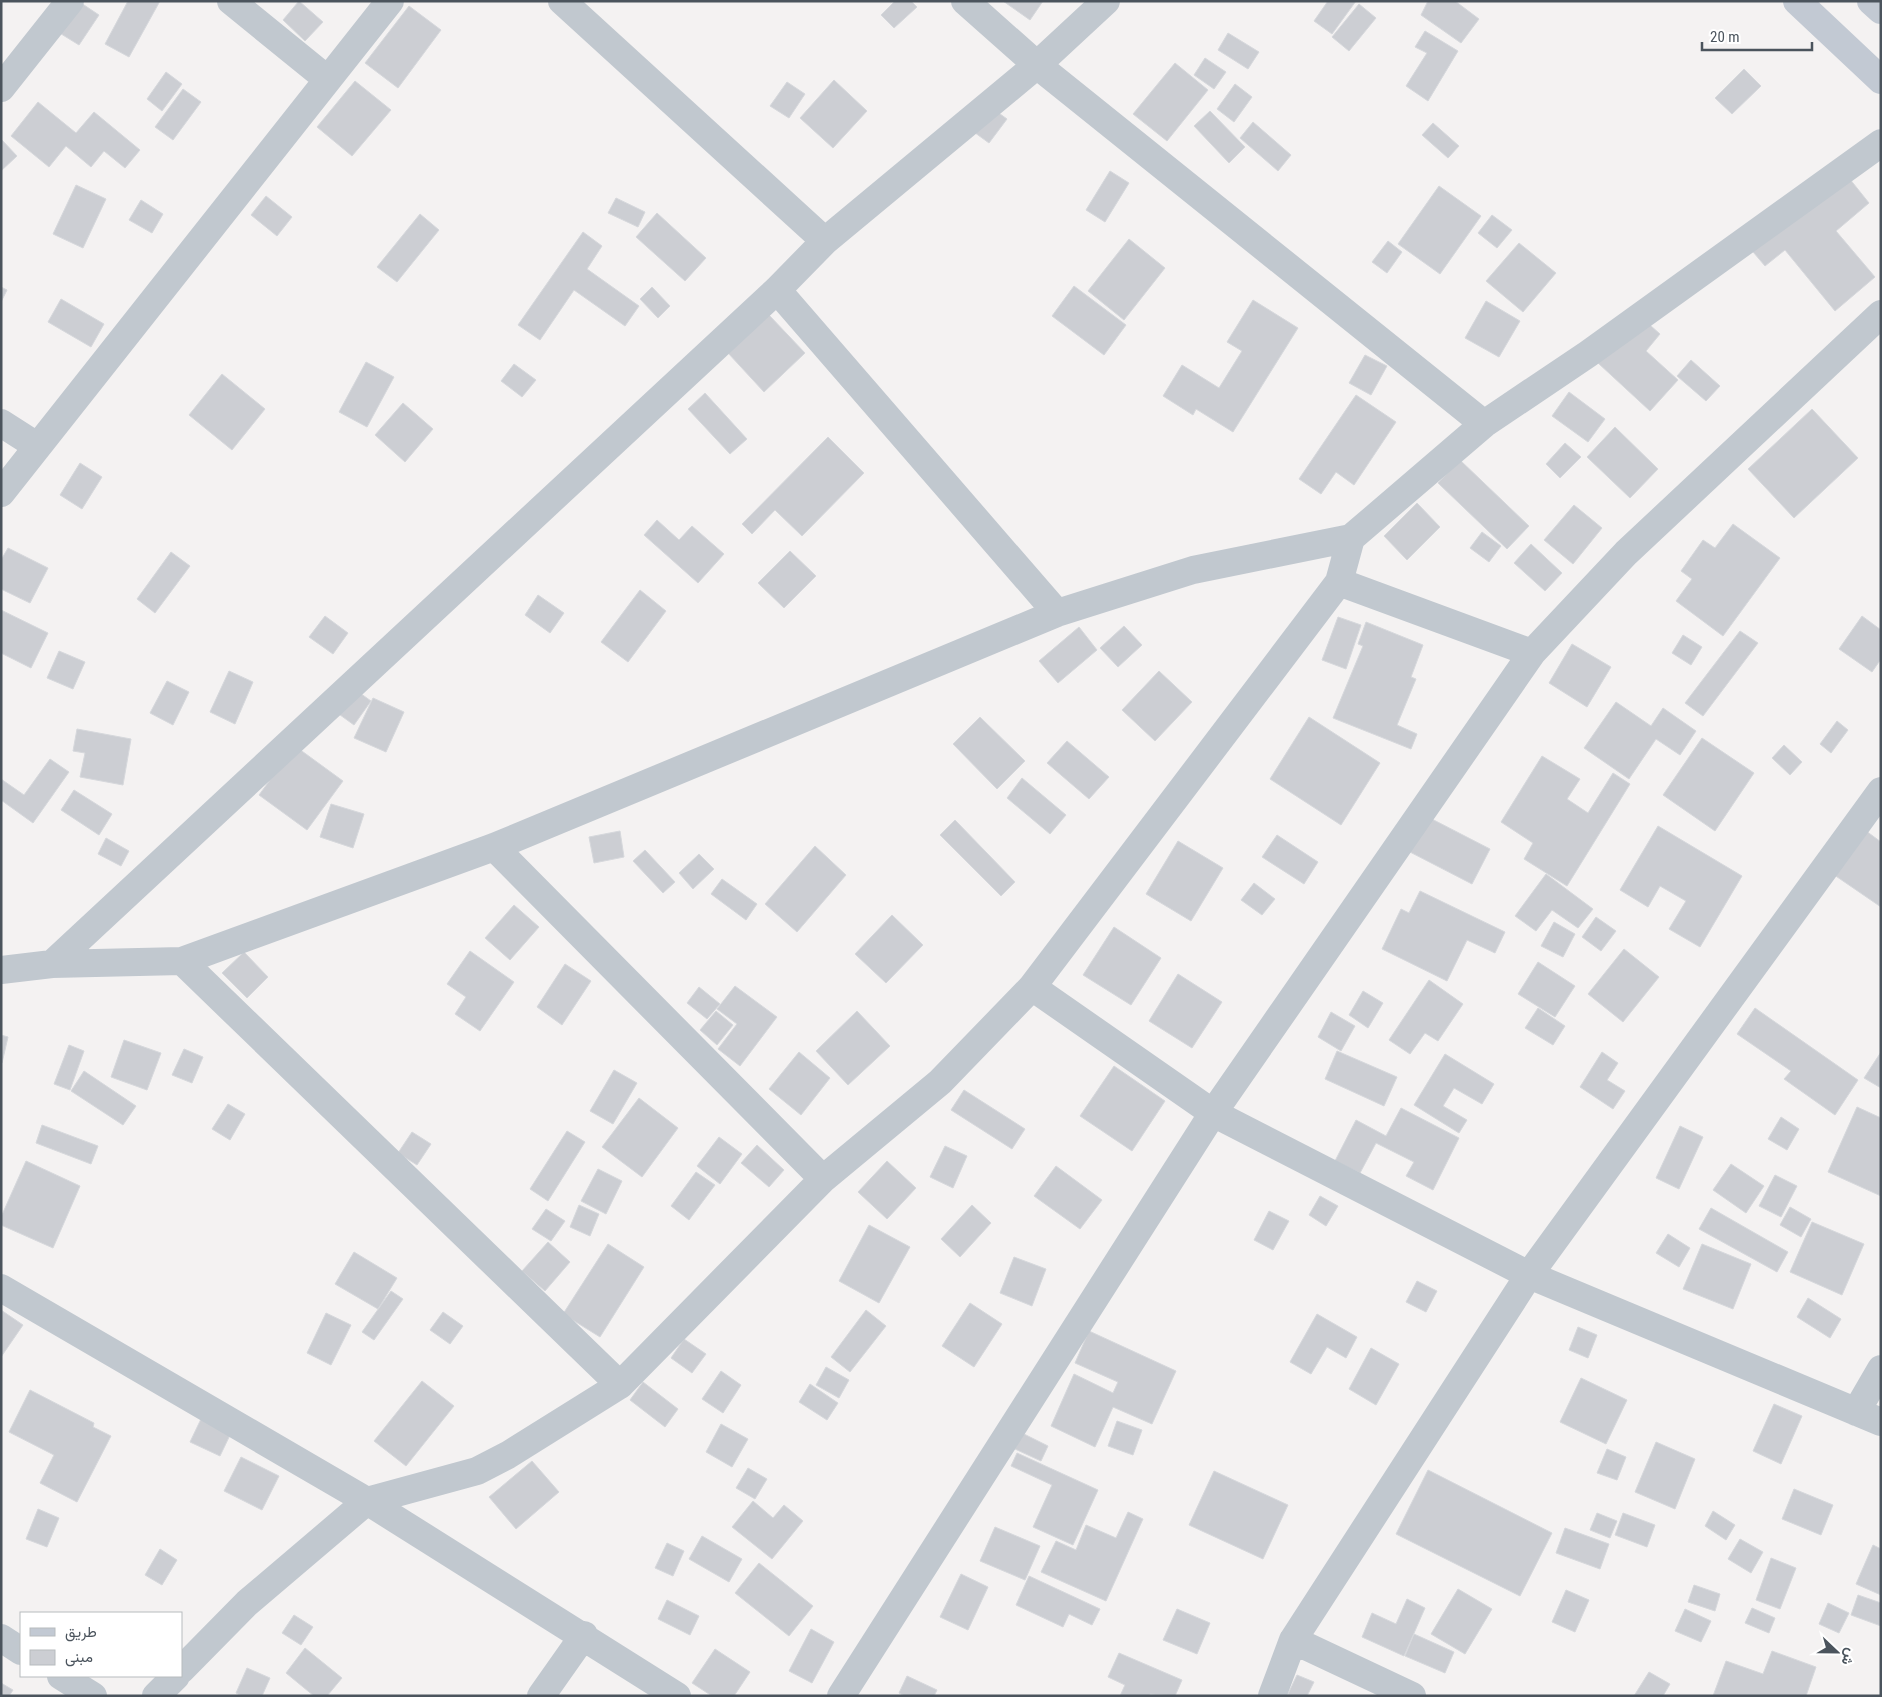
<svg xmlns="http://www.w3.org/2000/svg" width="1882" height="1697" font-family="'Roboto Condensed',Vazirmatn,sans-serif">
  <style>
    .building { fill: #ccced3; stroke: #d6d8dc }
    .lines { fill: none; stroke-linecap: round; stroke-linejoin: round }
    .minor { stroke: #c1c8cf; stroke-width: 28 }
    .secondary { stroke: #c2c9d3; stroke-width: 28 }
  </style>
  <rect width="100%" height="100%" fill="#f4f2f2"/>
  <!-- building -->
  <path class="building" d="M78 1 99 15 79 45 58 32Z
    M128 1H160L129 57 105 44Z
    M299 1 323 22 305 41 283 20Z
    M895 1H911L917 7 894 28 881 15Z
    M1003 1H1043L1030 20Z
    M1328 1H1356L1332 34 1314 21Z
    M1428 1H1455L1479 19 1461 43 1421 15Z
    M1359 4 1376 18 1349 51 1332 37Z
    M409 6 441 30 398 88 365 63Z
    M1425 31 1458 51 1428 101 1406 86 1427 53 1415 47Z
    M1228 33 1259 52 1248 69 1218 50Z
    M1205 58 1226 72 1214 89 1194 75Z
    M1175 63 1208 90 1167 141 1133 114Z
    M1744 69 1761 86 1732 114 1715 98Z
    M166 72 182 84 162 111 147 99Z
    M834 80 867 111 833 148 800 118Z
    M355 81 391 110 352 156 317 127Z
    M787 82 805 94 789 118 770 106Z
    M1235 84 1252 97 1234 122 1217 109Z
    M183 89 201 102 173 140 155 127Z
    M38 102 76 133 94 112 140 150 125 168 104 151 91 167 66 146 49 167 11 136Z
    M985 103 1007 119 989 143 967 127Z
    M1210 111 1245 147 1229 163 1194 126Z
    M1253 122 1291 155 1278 171 1240 138Z
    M1433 123 1459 146 1448 158 1422 135Z
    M1 139 17 156 1 171Z
    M1841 168 1869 203 1836 231 1875 277 1835 311 1785 250 1765 266 1748 246Z
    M1110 171 1129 183 1105 222 1086 210Z
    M76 185 106 199 83 248 53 234Z
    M1439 186 1481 216 1440 274 1398 244Z
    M266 196 292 217 277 236 251 215Z
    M616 198 645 212 638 227 608 213Z
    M141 200 163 214 152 233 129 220Z
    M657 213 706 258 685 281 636 237Z
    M420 214 439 230 397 282 377 267Z
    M1492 215 1512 230 1497 248 1478 233Z
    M583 232 602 246 587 269 639 306 625 326 574 290 540 340 518 325Z
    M1129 239 1165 268 1124 320 1088 291Z
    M1388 241 1402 252 1387 273 1372 262Z
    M1519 243 1556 273 1523 312 1486 281Z
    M1074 286 1126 325 1104 355 1052 316Z
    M1 287 7 290 1 302Z
    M652 287 670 306 658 318 640 299Z
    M61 299 104 324 91 347 48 322Z
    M1253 300 1298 328 1233 432 1196 409 1193 415 1163 396 1182 365 1219 388 1242 351 1227 342Z
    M1486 301 1520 321 1499 357 1465 338Z
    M769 315 805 353 764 392 728 353Z
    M1641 317 1660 334 1646 351 1678 380 1650 411 1598 363Z
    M1365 355 1387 366 1371 395 1349 383Z
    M1691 360 1720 386 1706 401 1677 376Z
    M366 362 394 377 367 427 339 412Z
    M514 364 536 380 522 397 501 381Z
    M222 374 265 409 232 450 189 415Z
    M1569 392 1605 419 1588 442 1552 416Z
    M705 393 747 439 730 454 688 409Z
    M1356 395 1396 422 1354 485 1336 472 1321 494 1299 479Z
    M403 403 433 429 405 462 375 435Z
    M1812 409 1858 458 1794 518 1748 469Z
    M1615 427 1658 469 1630 498 1587 457Z
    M828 437 864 473 802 536 775 510 752 534 742 524Z
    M1565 443 1581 457 1560 478 1546 464Z
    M1460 460 1529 526 1507 549 1438 483Z
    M80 463 102 477 82 509 60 495Z
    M1417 503 1440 527 1407 560 1384 536Z
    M1574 505 1602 528 1573 564 1544 540Z
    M657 520 679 540 692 526 724 554 698 583 644 535Z
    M1733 524 1780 558 1723 636 1676 601 1692 579 1681 571 1703 540 1715 548Z
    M1482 532 1501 546 1489 562 1470 548Z
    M1531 544 1562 573 1545 591 1514 563Z
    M8 548 48 568 30 603 1 589V560Z
    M790 551 816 576 784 608 758 583Z
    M171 552 190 566 155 613 137 599Z
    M640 590 666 611 628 662 601 642Z
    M538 595 564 613 550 633 525 615Z
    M1 610 48 633 31 668 1 653Z
    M325 616 348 633 333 654 309 637Z
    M1862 616 1881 630V659L1872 672 1839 649Z
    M1338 617 1361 625 1346 669 1322 660Z
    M1366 622 1423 645 1411 677 1416 679 1397 725 1417 734 1411 749 1333 718 1363 646 1358 644Z
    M1124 626 1142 645 1118 667 1100 648Z
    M1079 627 1097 650 1058 683 1039 661Z
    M1740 631 1758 643 1703 716 1685 703Z
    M1683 635 1702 647 1691 665 1672 653Z
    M1572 644 1611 667 1587 707 1549 683Z
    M59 651 85 662 73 689 47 678Z
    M229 671 253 682 235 724 210 712Z
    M1159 671 1192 702 1155 741 1122 710Z
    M167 681 189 692 173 725 150 713Z
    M353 688 371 701 354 725 336 712Z
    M373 698 404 712 386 752 354 738Z
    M1616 702 1651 726 1663 708 1696 731 1680 755 1656 739 1629 779 1584 748Z
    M980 717 1025 761 997 789 953 744Z
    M1309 717 1380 763 1341 825 1270 779Z
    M1837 721 1848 730 1831 753 1820 744Z
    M77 729 131 739 123 785 80 777 85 753 73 751Z
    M1702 738 1754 773 1715 831 1663 795Z
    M1067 741 1109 777 1089 799 1047 763Z
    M1784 745 1802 762 1790 775 1772 758Z
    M295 746 343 781 307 830 259 795Z
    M1542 756 1580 779 1567 799 1588 813 1613 773 1630 784 1567 886 1524 859 1533 843 1501 822Z
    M50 759 69 772 33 823 1 800V779L24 795Z
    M1022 778 1066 815 1050 834 1007 798Z
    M74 790 112 814 99 835 61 810Z
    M331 804 364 814 353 848 320 837Z
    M1426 816 1490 849 1472 884 1408 851Z
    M955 820 1015 882 1001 896 940 835Z
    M1858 825 1881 842V907L1827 870Z
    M1658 826 1742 876 1700 947 1669 929 1686 901 1660 886 1648 907 1620 890Z
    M620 831 624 857 594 863 589 837Z
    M1277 835 1318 862 1304 884 1262 857Z
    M106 838 129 851 121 866 98 854Z
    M1178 841 1223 868 1191 921 1146 894Z
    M815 846 846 875 797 932 765 904Z
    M645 850 675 882 663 893 633 861Z
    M699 854 714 869 693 889 679 873Z
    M1546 874 1593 909 1578 928 1552 910 1536 931 1515 916Z
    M722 879 757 904 746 920 711 894Z
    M1254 883 1275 899 1262 915 1241 900Z
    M1420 891 1505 932 1495 953 1467 940 1447 981 1382 949 1401 909 1409 913Z
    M514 905 539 927 510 960 485 938Z
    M892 915 923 945 886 983 855 954Z
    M1596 917 1616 931 1601 951 1582 937Z
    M1554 922 1575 934 1563 957 1541 946Z
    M1114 927 1161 958 1131 1005 1083 975Z
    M1624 949 1659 977 1623 1022 1588 994Z
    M470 951 514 982 480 1031 455 1014 466 997 447 984Z
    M244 952 268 977 247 998 222 973Z
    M1538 962 1575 986 1555 1017 1518 994Z
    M565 964 591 981 562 1025 537 1007Z
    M1178 974 1222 1002 1192 1048 1149 1021Z
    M1429 980 1463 1004 1438 1041 1425 1033 1410 1054 1389 1040Z
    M735 986 777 1017 740 1066 718 1049 737 1024 717 1009Z
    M699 987 720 1004 707 1019 687 1003Z
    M1363 991 1383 1003 1368 1028 1349 1015Z
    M1538 1008 1565 1026 1553 1045 1525 1028Z
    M1755 1008 1858 1080 1835 1115 1784 1079 1791 1071 1737 1034Z
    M716 1011 733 1025 717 1045 700 1030Z
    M857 1011 890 1046 848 1085 816 1051Z
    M1331 1012 1355 1026 1341 1051 1318 1037Z
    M1 1035 8 1037 2 1063H1Z
    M124 1040 161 1053 147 1090 111 1077Z
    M69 1045 84 1051 70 1090 54 1084Z
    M184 1049 203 1057 192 1083 172 1075Z
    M1337 1051 1397 1077 1384 1106 1325 1079Z
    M799 1052 830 1078 801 1115 769 1089Z
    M1602 1052 1618 1063 1607 1080 1625 1091 1613 1109 1580 1087Z
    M1881 1052V1088L1864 1078Z
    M1445 1054 1494 1084 1482 1104 1454 1088 1443 1106 1467 1120 1459 1133 1414 1105Z
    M1114 1066 1165 1101 1132 1151 1080 1116Z
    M614 1070 637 1083 613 1124 590 1111Z
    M84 1071 136 1106 123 1125 71 1091Z
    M964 1090 1025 1129 1012 1149 951 1110Z
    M639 1098 678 1128 642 1177 602 1147Z
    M228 1104 245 1114 230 1140 212 1129Z
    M1857 1107 1881 1118V1196L1828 1172Z
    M1401 1108 1459 1138 1433 1190 1406 1176 1414 1162 1376 1143 1360 1173 1335 1161 1356 1120 1386 1136Z
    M1781 1117 1799 1129 1787 1150 1768 1139Z
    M42 1125 98 1146 91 1164 36 1143Z
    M1680 1126 1703 1137 1679 1189 1656 1178Z
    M567 1131 585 1142 548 1201 530 1189Z
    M412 1132 431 1144 417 1165 398 1153Z
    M719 1137 742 1154 720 1184 697 1166Z
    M757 1145 784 1170 769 1187 741 1163Z
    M945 1146 967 1156 953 1188 930 1177Z
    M26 1161 80 1186 53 1248 1 1225V1217Z
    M887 1161 916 1188 887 1219 858 1192Z
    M1731 1164 1764 1186 1746 1213 1713 1190Z
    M1056 1166 1102 1200 1080 1229 1034 1196Z
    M598 1169 622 1181 606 1214 581 1201Z
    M696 1172 715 1185 689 1220 671 1206Z
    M1775 1175 1797 1186 1781 1217 1759 1206Z
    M1320 1196 1338 1206 1326 1226 1309 1215Z
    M579 1205 599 1214 590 1236 570 1227Z
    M972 1205 991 1223 960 1257 941 1239Z
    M1790 1207 1811 1219 1801 1237 1780 1225Z
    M1711 1208 1788 1252 1777 1272 1699 1229Z
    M546 1209 565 1221 551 1241 532 1229Z
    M1269 1211 1289 1221 1273 1250 1254 1240Z
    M1812 1222 1864 1244 1842 1295 1790 1272Z
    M869 1225 910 1247 879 1303 839 1281Z
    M1668 1234 1690 1248 1679 1267 1656 1253Z
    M548 1242 570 1262 545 1291 522 1271Z
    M608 1244 644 1267 600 1337 563 1314Z
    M1702 1244 1751 1264 1733 1309 1683 1289Z
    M354 1252 397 1278 378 1309 335 1284Z
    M1014 1257 1046 1269 1032 1306 1000 1293Z
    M1417 1281 1437 1291 1426 1312 1406 1302Z
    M391 1291 403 1299 374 1340 362 1332Z
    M1808 1298 1841 1319 1830 1338 1797 1317Z
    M970 1303 1002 1324 974 1367 942 1346Z
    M1 1310 23 1325 1 1357Z
    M866 1310 886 1326 850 1372 831 1357Z
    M443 1312 463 1326 450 1344 430 1330Z
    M326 1313 351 1325 331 1365 307 1353Z
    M1317 1314 1357 1337 1346 1358 1327 1347 1311 1374 1290 1362Z
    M1578 1327 1597 1335 1588 1358 1569 1350Z
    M1089 1331 1176 1371 1152 1424 1113 1407 1095 1447 1051 1426 1074 1374 1113 1393 1118 1382 1075 1363Z
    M684 1339 706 1354 692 1373 671 1358Z
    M1371 1348 1399 1364 1376 1405 1349 1389Z
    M826 1367 849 1380 839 1398 816 1385Z
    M721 1371 741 1385 723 1413 702 1399Z
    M1581 1378 1627 1400 1606 1444 1560 1422Z
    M422 1381 454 1406 406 1466 374 1441Z
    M643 1382 678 1409 665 1427 630 1400Z
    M810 1384 838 1403 827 1420 799 1402Z
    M30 1390 94 1423 93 1427 111 1436 77 1502 40 1483 54 1455 9 1432Z
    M1774 1404 1802 1416 1781 1464 1753 1451Z
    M201 1419 231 1433 220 1456 190 1442Z
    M1117 1421 1142 1430 1133 1455 1108 1446Z
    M721 1424 748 1439 732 1467 706 1452Z
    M1022 1433 1048 1446 1041 1461 1015 1449Z
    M1656 1442 1695 1459 1675 1509 1635 1492Z
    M1607 1449 1626 1457 1617 1480 1597 1473Z
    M1017 1453 1098 1490 1073 1545 1033 1527 1052 1485 1011 1466Z
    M241 1457 279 1476 262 1510 224 1491Z
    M532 1461 559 1492 516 1529 489 1497Z
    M748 1468 767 1479 755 1499 736 1488Z
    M1428 1470 1552 1533 1520 1596 1396 1534Z
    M1214 1471 1288 1505 1263 1559 1189 1525Z
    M1794 1489 1833 1505 1821 1535 1782 1519Z
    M753 1501 773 1518 784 1505 803 1521 772 1559 732 1527Z
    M38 1509 59 1518 47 1547 26 1539Z
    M1713 1511 1735 1525 1726 1540 1705 1526Z
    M1128 1512 1143 1519 1106 1601 1041 1572 1056 1541 1076 1550 1086 1525 1116 1538Z
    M1597 1513 1617 1521 1610 1538 1590 1530Z
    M1623 1513 1655 1525 1647 1547 1615 1535Z
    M995 1527 1040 1546 1025 1580 980 1561Z
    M1565 1528 1609 1544 1600 1569 1556 1553Z
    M702 1536 742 1559 729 1582 689 1559Z
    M1740 1539 1763 1552 1751 1573 1728 1559Z
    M667 1543 684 1551 673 1576 655 1568Z
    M1873 1545 1881 1549V1595L1856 1584Z
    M160 1549 177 1560 162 1585 145 1575Z
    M1771 1558 1796 1568 1780 1609 1756 1600Z
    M759 1563 813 1606 789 1636 735 1593Z
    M961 1574 988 1587 968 1630 940 1617Z
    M1029 1576 1100 1609 1092 1625 1069 1614 1063 1627 1016 1605Z
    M1694 1585 1720 1594 1715 1611 1688 1602Z
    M1458 1589 1492 1609 1465 1654 1431 1634Z
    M1566 1590 1589 1600 1575 1632 1552 1622Z
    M1858 1595 1881 1603V1626L1851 1615Z
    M1407 1599 1425 1608 1404 1656 1362 1637 1372 1613 1396 1624Z
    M667 1600 699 1616 690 1635 658 1619Z
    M1828 1603 1849 1613 1839 1633 1819 1624Z
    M1752 1608 1775 1618 1769 1633 1745 1623Z
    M1177 1609 1210 1623 1197 1654 1163 1640Z
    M1685 1609 1711 1621 1701 1642 1675 1631Z
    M294 1615 313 1627 301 1645 282 1633Z
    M811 1629 834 1642 812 1683 789 1671Z
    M1414 1634 1454 1652 1445 1673 1405 1656Z
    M305 1648 342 1678 327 1696H314L286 1673Z
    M715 1649 750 1672 734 1696H712L692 1683Z
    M1772 1651 1816 1667 1806 1696H1713L1726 1661 1763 1674Z
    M1119 1653 1182 1680 1175 1696 1150 1694V1696H1120L1125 1685 1108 1677Z
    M247 1668 270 1678 262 1696H242L236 1693Z
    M1649 1672 1670 1684 1663 1696H1634Z
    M1297 1675 1314 1682 1307 1696H1287Z
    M907 1676 937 1690 934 1696H905L899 1693Z
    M1 1683 13 1690 9 1696H1Z"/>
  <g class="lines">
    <!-- minor -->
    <path class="minor" d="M231 1 327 79
      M562 1 825 241
      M965 1 1037 65 1484 424
      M1 88 70 1
      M777 290 1057 613
      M1 423 37 446
      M1 493 390 1
      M1339 582 1532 653
      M494 847 823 1179
      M182 961 620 1385
      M52 964 777 290 825 241 1037 65 1106 1
      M1 970 52 964 182 961 494 847 1057 613 1193 570 1351 538
      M1032 987 1213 1113 1529 1275 1881 1422
      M1 1288 367 1501 677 1696
      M1856 1412 1881 1369
      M1 1638 21 1651
      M1293 1640 1412 1696
      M181 1670 247 1603 367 1501 477 1471 508 1455 620 1385 823 1179 940 1082 1032 987 1339 582 1351 538 1484 424 1588 354 1881 143
      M61 1676 93 1696
      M156 1696 176 1676
      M541 1696 584 1635
      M841 1696 1213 1113 1532 653 1626 553 1881 314
      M1272 1696 1293 1640 1529 1275 1881 791"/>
    <!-- secondary -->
    <path class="secondary" d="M1797 1 1881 80
      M1871 1 1881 10"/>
  </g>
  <!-- border -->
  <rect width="1882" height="1697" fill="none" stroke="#4b545d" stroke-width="5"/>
  <!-- legend -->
  <rect x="20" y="1612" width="162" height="65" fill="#ffffff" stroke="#b7bbbe"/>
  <rect x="30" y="1628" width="25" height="8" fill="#c2c9d3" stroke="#b7bbbe"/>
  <text x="65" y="1637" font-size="15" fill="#4b545d">طريق</text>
  <rect x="30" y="1650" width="25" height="15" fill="#ccced3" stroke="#b7bbbe"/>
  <text x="65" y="1662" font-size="15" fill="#4b545d">مبنى</text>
  <!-- north arrow -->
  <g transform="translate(1837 1652) rotate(112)" stroke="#ffffff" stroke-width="4" paint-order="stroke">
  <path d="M0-4L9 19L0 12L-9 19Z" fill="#4b545d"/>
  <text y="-8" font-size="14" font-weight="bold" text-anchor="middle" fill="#4b545d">ش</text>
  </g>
  <!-- scale -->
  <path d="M1702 42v8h110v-8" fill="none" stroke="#4b545d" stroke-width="2.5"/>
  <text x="1710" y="42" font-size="15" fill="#4b545d" stroke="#ffffff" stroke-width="4" paint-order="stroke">20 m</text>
</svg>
